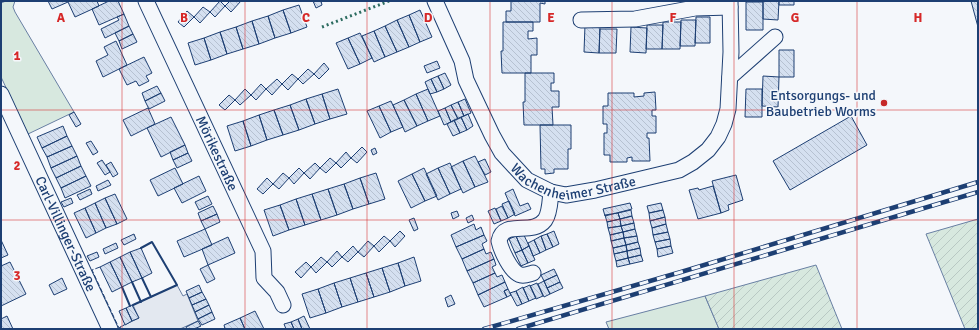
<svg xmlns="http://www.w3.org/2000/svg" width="979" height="330" font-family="Signika,sans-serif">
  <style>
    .green { fill: #d7e8df; stroke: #687fa3 }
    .garden { fill: url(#garden-furrows); stroke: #687fa3 }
    .parking { fill: #e3e8f0; stroke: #687fa3 }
    .building { fill: url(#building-back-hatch); stroke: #1d3f73 }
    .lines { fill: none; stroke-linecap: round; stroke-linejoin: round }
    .minor-casing { stroke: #1d3f73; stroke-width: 17 }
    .minor { stroke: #f4f7fb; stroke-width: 15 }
    .rail-casing { stroke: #1d3f73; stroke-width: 4.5 }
    .rail { stroke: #f4f7fb; stroke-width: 3; stroke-dasharray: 9; stroke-linecap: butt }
    .hedge { stroke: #2c6c60; stroke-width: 3; stroke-dasharray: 2 3; stroke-linecap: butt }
    .fence { stroke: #1d3f73; stroke-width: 1; stroke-dasharray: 5 2; stroke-linecap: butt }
    .wall { stroke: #1d3f73; stroke-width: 2 }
    .grid { fill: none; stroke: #d62828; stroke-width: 1; stroke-opacity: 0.55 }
    .poi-dot { fill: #c62828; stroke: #f4f7fb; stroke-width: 1.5 }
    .labels { text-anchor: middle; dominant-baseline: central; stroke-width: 3; stroke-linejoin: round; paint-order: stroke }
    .poi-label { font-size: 14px; fill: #1d3f73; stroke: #f4f7fb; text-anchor: end }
    .street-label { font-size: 14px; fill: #1d3f73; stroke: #f4f7fb }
    .grid-label { font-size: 13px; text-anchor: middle; font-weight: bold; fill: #d62828; stroke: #f4f7fb; stroke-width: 3; stroke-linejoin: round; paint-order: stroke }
  </style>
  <defs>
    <pattern id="garden-furrows" width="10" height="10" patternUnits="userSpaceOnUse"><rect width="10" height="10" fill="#d7e8df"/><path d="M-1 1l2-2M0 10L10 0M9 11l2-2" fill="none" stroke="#b8c8c3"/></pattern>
    <pattern id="building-back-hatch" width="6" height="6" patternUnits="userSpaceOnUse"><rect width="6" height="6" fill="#d5e0f0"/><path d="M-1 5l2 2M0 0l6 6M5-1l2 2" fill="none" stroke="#b6c1d1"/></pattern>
  </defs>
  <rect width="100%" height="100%" fill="#f4f7fb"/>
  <!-- green -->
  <path class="green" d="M6 1H15L13 7 15 12 74 112 28 134 1 77V3Z
    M705 296 719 329H609L606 322Z"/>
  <!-- garden -->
  <path class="garden" d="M978 219V329H965L926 234Z
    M816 265 842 329H719L705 296Z"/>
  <!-- parking -->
  <path class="parking" d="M177 285 183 296 187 294 198 321 180 329H121L120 327 139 318 133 305Z"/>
  <!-- building -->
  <path class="building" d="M48 1H97L99 6 75 17 68 2 52 9Z
    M109 1H118L124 14 99 25 92 9Z
    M220 1 225 6 215 17 210 12Z
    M230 1H241L231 12 225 6Z
    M313 1H321L322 5 316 8Z
    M511 1H545V4L540 3V22H506V11H511Z
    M763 1H779L778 20 763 19Z
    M779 1H794V5H779Z
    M971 1H978V27Z
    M746 2H763V30H746Z
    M299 5 307 27 291 33 283 10Z
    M203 7 210 12 200 23 194 17Z
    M283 10 291 33 275 38 268 16Z
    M420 10 432 37 420 42 409 15Z
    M187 11 194 17 184 27 178 22Z
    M124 14 129 26 105 38 101 29 119 20 117 17Z
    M409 15 420 42 409 47 397 20Z
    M268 16 275 38 259 44 252 21Z
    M696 17H710V43H695Z
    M397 20 409 47 397 52 385 26Z
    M681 20H696L695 46H680Z
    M252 21 259 44 243 49 236 27Z
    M503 22H533V31H528V39L537 38V55H531V73H502L501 51H503Z
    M663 22H681L680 49H662Z
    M585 25H600L599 53 584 52Z
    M647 25H663L662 49H646Z
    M129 26 133 34 119 41 115 33Z
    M385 26 397 52 385 57 374 31Z
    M236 27 243 49 227 54 220 32Z
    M631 27 647 28 646 53 630 52Z
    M600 29H617L616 53H599Z
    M374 31 385 57 374 62 362 36Z
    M220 32 227 54 211 60 204 38Z
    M360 33 372 58 360 64 348 38Z
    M133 34 137 42 122 49 119 41Z
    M204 38 211 60 195 65 188 43Z
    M348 38 360 64 348 69 336 43Z
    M116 41 127 65 103 77 96 61 108 55 104 47Z
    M779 50H794V77H779Z
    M144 57 152 73 146 76 149 81 139 86 136 81 127 85 119 69Z
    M437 61 440 68 427 73 424 66Z
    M324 63 329 69 319 79 314 74Z
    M308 69 314 74 303 84 298 79Z
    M445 73 451 85 444 89 438 76Z
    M525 73H554V83H551V91H559V107H552L553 125H524L523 102H525Z
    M292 74 298 79 288 90 282 84Z
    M438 76 444 89 437 92 431 79Z
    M763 76 779 77 778 107 762 106Z
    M277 79 282 84 272 95 266 89Z
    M431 79 437 92 430 94 425 82Z
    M261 84 266 89 256 100 251 95Z
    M157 86 161 93 145 101 142 93Z
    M245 89 251 95 240 105 235 100Z
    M338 89 347 114 330 119 322 94Z
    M428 89 440 116 428 121 416 94Z
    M746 89H762V117H745Z
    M655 92 656 110H652V116H656V133H647V138H649L650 161H632V157L627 158V162H610V155H604V133H607V124H603V106H608V93H634V97L644 96V93Z
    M161 93 165 101 149 109 145 101Z
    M322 94 330 119 315 124 306 99Z
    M416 94 428 121 417 126 404 100Z
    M229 95 235 100 225 110 219 105Z
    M306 99 315 124 299 130 290 105Z
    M465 99 471 113 464 116 458 102Z
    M404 100 417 126 405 132 393 105Z
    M391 101 403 127 391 132 379 106Z
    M458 102 464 116 458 119 451 105Z
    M290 105 299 130 283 135 274 110Z
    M451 105 458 119 451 122 445 108Z
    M379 106 391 132 380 138 367 111Z
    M148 108 155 124 131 136 123 120Z
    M445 108 451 122 444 125 438 111Z
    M274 110 283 135 267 140 259 115Z
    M74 112 81 124 76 127 69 115Z
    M468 114 473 126 467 130 461 117Z
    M259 115 267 140 251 146 243 121Z
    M851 116 867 145 790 190 773 161Z
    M171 117 185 145 161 157 147 128Z
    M461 117 467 130 460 133 454 120Z
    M454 120 460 133 453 136 447 124Z
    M243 121 251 146 235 151 227 126Z
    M540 125H571V149H568V169H554V173L545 174V169H541Z
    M63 126 67 136 42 148 37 137Z
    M67 136 72 146 47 157 42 148Z
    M91 141 98 152 93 155 86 143Z
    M185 145 188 153 173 160 170 152Z
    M72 146 77 156 51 168 47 157Z
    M362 147 367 152 357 163 351 158Z
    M375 148 377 153 373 155 371 150Z
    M346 152 351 158 341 168 336 163Z
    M188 153 192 161 177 168 173 160Z
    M77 156 81 166 56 178 51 168Z
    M475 156 488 182 475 187 463 161Z
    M330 158 336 163 326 173 320 168Z
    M485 159 491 172 485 175 478 162Z
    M102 160 110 172 105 175 97 163Z
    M463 161 475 187 463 193 451 167Z
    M111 162 118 174 113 177 106 165Z
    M315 163 320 168 310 179 304 173Z
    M450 163 461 189 450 194 438 168Z
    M81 166 86 176 61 188 56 178Z
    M175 168 183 184 158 196 150 180Z
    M299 168 304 173 294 184 289 178Z
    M424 168 437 196 425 201 412 174Z
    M438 168 450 194 438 200 426 174Z
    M283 173 289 178 279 189 273 184Z
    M376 173 385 199 369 204 360 178Z
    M412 174 425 201 411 208 398 181Z
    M736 175 743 200 728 205 729 210 721 213 712 181Z
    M86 176 91 186 65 198 61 188Z
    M199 176 206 191 182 203 174 188Z
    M267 178 273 184 263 194 257 189Z
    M360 178 369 204 353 209 344 184Z
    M108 180 111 185 98 191 96 186Z
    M344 184 353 209 337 215 328 189Z
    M713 186 721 213 698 219 689 190 698 188 699 190Z
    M90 189 92 194 80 200 77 195Z
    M328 189 337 215 321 220 312 194Z
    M513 189 520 206 528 203 531 209 515 216 505 193Z
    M115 194 127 219 117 224 105 198Z
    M312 194 321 220 305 225 296 199Z
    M208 196 212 204 199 210 195 202Z
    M71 198 73 203 64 207 61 202Z
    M105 198 117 224 106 228 95 203Z
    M296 199 305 225 289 230 280 205Z
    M509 201 515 214 508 218 502 204Z
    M95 203 106 228 96 233 85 208Z
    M630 203 632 209 605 216 603 209Z
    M661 203 663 210 649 213 647 206Z
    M280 205 289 230 273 236 264 210Z
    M213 206 217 214 201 221 198 213Z
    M502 206 508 218 501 221 496 209Z
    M85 208 96 233 86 238 74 213Z
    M495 208 501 221 494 224 488 211Z
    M631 210 632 216 620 219 618 213Z
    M663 210 665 217 650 221 649 213Z
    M457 211 459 216 453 219 451 213Z
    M618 213 620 219 607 222 605 215Z
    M217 214 220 222 205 229 201 221Z
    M472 215 474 220 468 223 466 218Z
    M632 216 634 223 621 226 620 219Z
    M665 217 666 224 652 228 650 221Z
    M414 218 418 229 414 231 409 220Z
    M620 219 621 226 608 228 607 222Z
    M634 223 635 229 623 232 621 226Z
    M474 224 476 230 481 227 484 235 456 247 451 235Z
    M666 224 668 232 653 235 652 228Z
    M621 226 623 232 610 235 608 228Z
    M205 229 212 245 184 257 177 241Z
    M635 229 637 236 624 238 623 232Z
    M400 231 405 236 395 247 390 241Z
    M554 231 559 244 553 247 547 234Z
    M623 232 624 238 611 241 610 235Z
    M668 232 670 239 655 242 653 235Z
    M523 233 529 246 522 250 516 236Z
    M134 234 136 239 124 245 121 240Z
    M547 234 553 247 546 250 541 236Z
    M484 235 487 241 482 244 484 249 462 259 456 247Z
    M384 236 390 241 379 252 374 246Z
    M516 236 522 250 515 253 509 239Z
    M541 236 546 250 540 253 534 240Z
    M637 236 638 242 626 245 624 238Z
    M228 237 235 253 208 265 202 249Z
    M624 238 626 245 613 248 611 241Z
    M670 239 671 246 657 249 655 242Z
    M1 240 8 255 1 258Z
    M534 240 540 253 533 256 528 243Z
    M368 241 374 246 364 257 358 252Z
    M638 242 640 248 627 251 626 245Z
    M116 243 118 248 105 254 103 249Z
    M626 245 627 251 614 254 613 248Z
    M353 246 358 252 348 262 342 257Z
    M529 246 535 260 528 263 522 250Z
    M671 246 673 253 658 257 657 249Z
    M141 248 152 273 142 278 130 252Z
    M640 248 641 255 628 258 627 251Z
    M484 249 486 254 491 252 494 259 467 271 462 259Z
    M522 250 528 263 521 266 515 253Z
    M337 251 342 257 332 267 327 262Z
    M627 251 628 258 616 261 614 254Z
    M97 252 99 257 90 261 87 256Z
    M130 252 142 278 132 282 120 257Z
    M641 255 643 261 630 264 628 258Z
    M120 257 132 282 122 287 110 262Z
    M321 257 327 262 316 273 311 267Z
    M414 257 421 281 405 286 398 263Z
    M628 258 630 264 617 267 616 261Z
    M494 259 496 265 492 267 495 273 473 283 467 271Z
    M10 262 26 294 1 306V266Z
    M110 262 122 287 112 292 100 267Z
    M306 262 311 267 301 278 295 272Z
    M398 263 405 286 390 292 382 268Z
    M208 265 215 279 207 283 200 269Z
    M382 268 390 292 374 297 366 273Z
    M554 269 557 275 544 281 541 275Z
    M366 273 374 297 358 302 350 278Z
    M495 273 497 277 502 275 505 282 478 295 473 283Z
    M557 275 560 282 547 288 544 281Z
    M62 278 67 289 54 295 49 285Z
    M350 278 358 302 342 307 334 283Z
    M544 281 550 294 544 297 538 284Z
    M505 282 508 289 504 291 507 297 484 307 478 295Z
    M560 282 563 288 550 294 547 288Z
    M334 283 342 307 326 313 318 289Z
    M537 283 543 296 536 299 530 286Z
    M199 285 202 292 189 298 186 291Z
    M530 285 536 298 529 301 523 288Z
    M523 287 529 301 522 304 516 291Z
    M318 289 326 313 310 318 302 294Z
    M508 289 511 295 507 297 504 291Z
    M516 291 522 304 517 306 510 293Z
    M202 292 206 299 192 305 189 298Z
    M451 295 455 304 448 307 445 298Z
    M206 299 209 305 195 312 192 305Z
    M132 305 139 318 132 321 126 308Z
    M209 305 212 312 198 319 195 312Z
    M126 308 132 321 125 325 119 311Z
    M255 311 264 329H245L240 318Z
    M212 312 215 319 202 325 198 319Z
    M7 316 13 329H1V319Z
    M304 316 310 329H302L298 319Z
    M240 318 245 329H225L224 325Z
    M298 319 302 329H294L291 322Z
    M198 321 201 326 194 329H187L186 327Z
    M291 322 294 329H286L284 324Z"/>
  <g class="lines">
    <!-- minor casing -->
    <g class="minor-casing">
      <g id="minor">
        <path id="s1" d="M146 1 263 251 264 278 277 292 283 305"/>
        <path id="s2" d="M435 1 462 61 466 80 492 135 502 153 527 180 551 192 566 195 595 190 679 170 693 162 708 150 718 137 724 124 728 109 731 52 730 1"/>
        <path d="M581 20 635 19 695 8 730 7"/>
        <path d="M730 77 775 37"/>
        <path id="s3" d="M1 94 110 329"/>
        <path d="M533 273C529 274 525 276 521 275 511 273 501 250 499 241 504 218 532 237 545 220 550 213 550 200 551 192"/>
      </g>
    </g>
    <!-- minor -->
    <use href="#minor" class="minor"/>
    <!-- rail casing -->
    <g class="rail-casing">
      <path id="rail" d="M484 329 681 272 978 182
        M518 329 978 192"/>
    </g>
    <!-- rail -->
    <use href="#rail" class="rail"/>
    <!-- hedge -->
    <path class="hedge" d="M322 27 389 1"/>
    <!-- fence -->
    <path class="fence" d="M100 267 92 270 119 328 124 325"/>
    <!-- wall -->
    <path class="wall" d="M142 278 151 297
      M132 282 141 302
      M122 287 130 306
      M133 305 177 285 152 242 141 248"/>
  </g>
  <!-- grid -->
  <path class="grid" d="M122 1V329M245 1V329M367 1V329M490 1V329M612 1V329M734 1V329M857 1V329M1 110H978M1 220H978"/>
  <!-- markers -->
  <circle class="poi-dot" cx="884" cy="103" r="4"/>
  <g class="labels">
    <!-- poi labels -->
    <g class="poi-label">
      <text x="876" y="95">Entsorgungs- und<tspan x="876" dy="16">Baubetrieb Worms</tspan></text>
    </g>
    <!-- street labels -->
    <g class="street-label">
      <text stroke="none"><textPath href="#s1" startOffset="168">Mörikestraße</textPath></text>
      <text stroke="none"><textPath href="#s2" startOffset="250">Wachenheimer Straße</textPath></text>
      <text stroke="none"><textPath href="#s3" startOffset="154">Carl-Villinger-Straße</textPath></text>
    </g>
  </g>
  <g class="grid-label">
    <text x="61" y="22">A</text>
    <text x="184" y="22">B</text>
    <text x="306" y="22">C</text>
    <text x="428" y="22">D</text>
    <text x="551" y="22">E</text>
    <text x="673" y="22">F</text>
    <text x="795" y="22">G</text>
    <text x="918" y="22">H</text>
    <text x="17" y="60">1</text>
    <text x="17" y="170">2</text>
    <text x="17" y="280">3</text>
  </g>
  <!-- border -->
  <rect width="979" height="330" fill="none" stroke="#1d3f73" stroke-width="4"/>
</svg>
